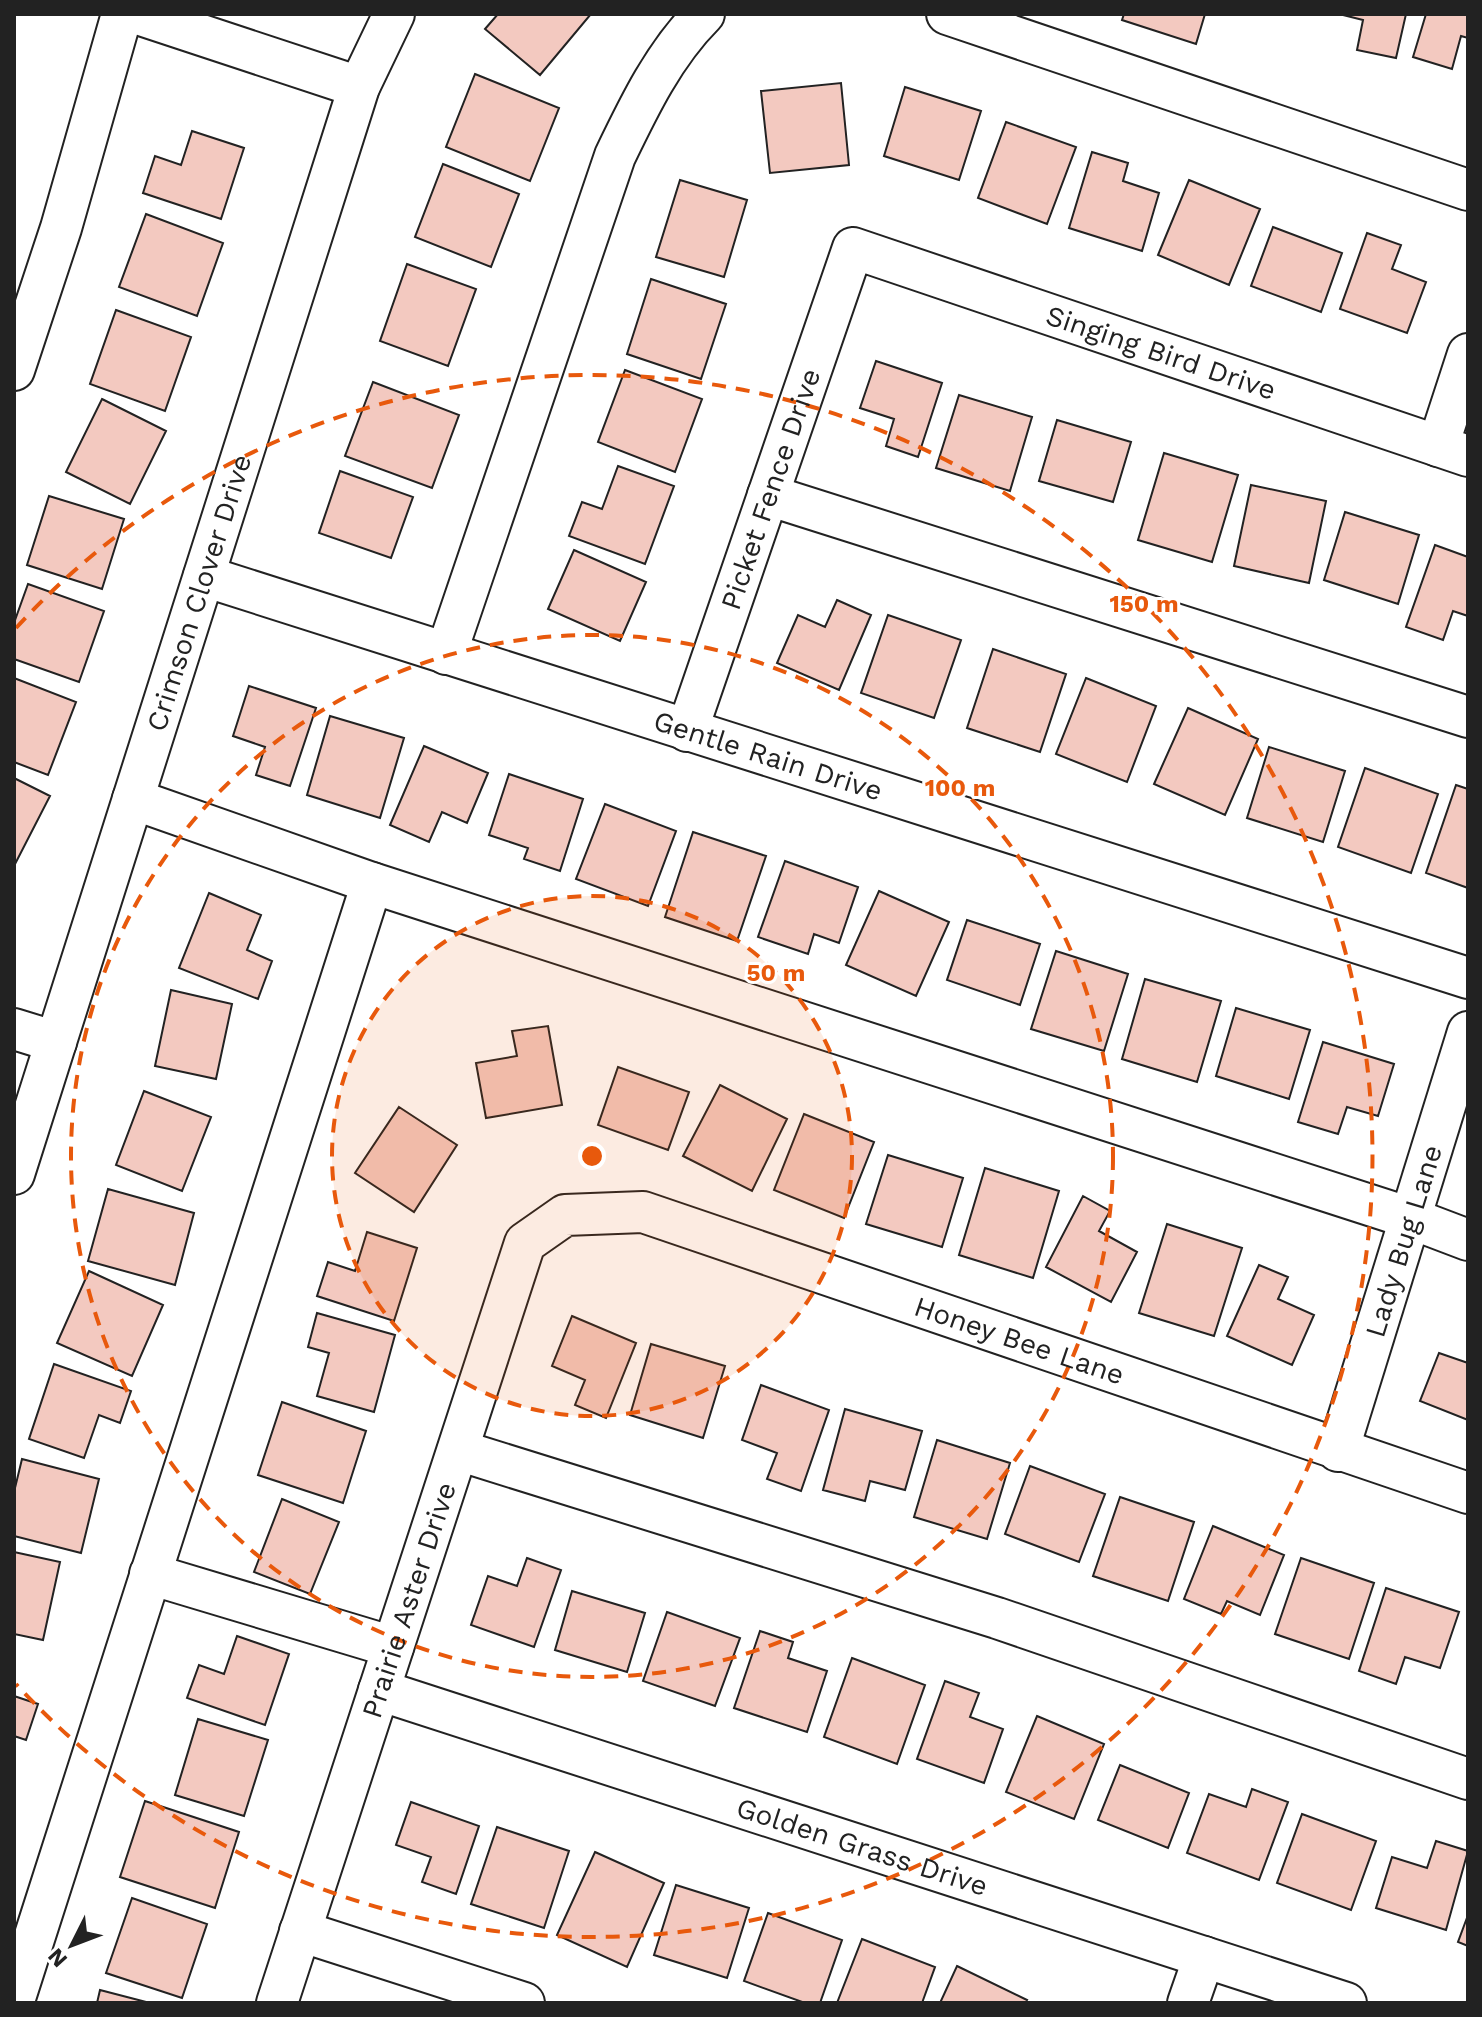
<svg xmlns="http://www.w3.org/2000/svg" width="1482" height="2017" font-family="'Work Sans',sans-serif">
  <style>
    .building { fill: #f3c9c0; stroke: #222; stroke-width: 2 }
    .lines { fill: none; stroke-linecap: round; stroke-linejoin: round }
    .minor-casing { stroke: #222; stroke-width: 44 }
    .minor { stroke: #fff; stroke-width: 40 }
    .ring { fill: none; stroke: #e8590c; stroke-width: 4; stroke-dasharray: 14 10 }
    .labels { text-anchor: middle; dominant-baseline: central; stroke-width: 6; stroke-linejoin: round; paint-order: stroke }
    .street-label { font-size: 28px; fill: #222; stroke: #fff }
    .centre { fill: #e8590c; stroke: #fff; stroke-width: 4 }
    .ring-label { font-size: 24px; text-anchor: middle; font-weight: bold; fill: #e8590c; stroke: #fff; stroke-width: 6; stroke-linejoin: round; paint-order: stroke }
  </style>
  <rect width="100%" height="100%" fill="#fff"/>
  <!-- building -->
  <path class="building" d="M498 14H591L540 75 485 29Z
    M1124 14H1205L1196 44 1122 20Z
    M1339 14H1406L1396 58 1357 50 1363 20Z
    M1426 14H1468V38L1461 36 1452 69 1413 57Z
    M475 74 559 108 530 181 446 147Z
    M841 83 849 165 770 173 761 91Z
    M905 87 981 111 959 180 884 156Z
    M1006 122 1076 147 1047 224 978 198Z
    M192 131 244 148 221 219 143 193 155 156 181 165Z
    M1092 152 1128 163 1123 181 1159 193 1142 251 1069 228Z
    M443 164 519 194 491 267 415 237Z
    M680 180 747 200 724 277 656 257Z
    M1189 180 1260 209 1229 285 1158 255Z
    M146 214 223 243 197 316 119 287Z
    M1273 227 1342 253 1321 312 1251 286Z
    M1367 233 1401 245 1392 269 1426 282 1407 333 1340 309Z
    M407 264 476 289 448 366 380 341Z
    M651 279 726 304 701 379 627 354Z
    M116 310 191 337 165 411 90 384Z
    M876 361 942 383 918 457 886 446 894 419 860 408Z
    M625 370 702 399 675 472 598 442Z
    M373 382 459 415 432 488 345 456Z
    M959 395 1032 417 1010 491 936 468Z
    M102 399 166 431 130 504 66 472Z
    M1057 420 1131 442 1113 502 1039 481Z
    M1164 453 1238 475 1212 562 1138 540Z
    M618 466 674 486 645 564 569 536 582 502 602 509Z
    M340 471 413 497 391 558 319 533Z
    M1251 485 1326 501 1309 583 1234 566Z
    M49 496 124 519 102 589 27 565Z
    M1345 512 1419 535 1398 604 1324 580Z
    M1435 545 1468 557V616L1453 611 1443 640 1406 627Z
    M574 550 646 582 620 641 548 609Z
    M28 584 104 611 79 682 14 659V623Z
    M837 600 871 615 839 690 777 663 798 615 825 627Z
    M888 615 961 640 934 718 861 693Z
    M993 649 1066 674 1040 752 967 728Z
    M14 678 76 702 48 775 14 762Z
    M1086 678 1156 706 1127 782 1056 754Z
    M249 686 316 708 290 786 256 775 265 747 233 736Z
    M1188 708 1258 739 1225 815 1154 784Z
    M330 716 404 738 380 818 307 795Z
    M424 746 488 773 467 823 442 812 429 842 390 825Z
    M1269 747 1345 771 1323 842 1247 818Z
    M1365 768 1438 794 1411 873 1338 847Z
    M509 774 583 799 560 871 524 859 528 848 489 835Z
    M14 778 50 796 14 866Z
    M1456 785 1468 789V888L1426 873Z
    M605 804 676 831 648 906 576 879Z
    M693 832 766 856 737 941 665 917Z
    M785 861 858 887 839 943 814 934 808 954 758 937Z
    M879 891 949 922 916 996 846 965Z
    M209 893 261 915 247 950 272 961 258 999 179 968Z
    M967 920 1040 944 1020 1005 947 980Z
    M1056 951 1128 974 1104 1051 1031 1029Z
    M1145 979 1221 1001 1197 1082 1122 1059Z
    M171 990 232 1004 216 1079 155 1066Z
    M1236 1008 1310 1030 1289 1099 1216 1076Z
    M548 1026 562 1105 486 1118 476 1063 517 1056 512 1031Z
    M1323 1042 1394 1064 1378 1116 1347 1107 1338 1134 1298 1122Z
    M618 1067 689 1092 668 1150 598 1125Z
    M720 1085 787 1119 752 1191 683 1156Z
    M144 1091 211 1117 182 1191 116 1165Z
    M399 1107 457 1145 414 1212 355 1173Z
    M804 1114 874 1142 844 1218 774 1190Z
    M888 1155 963 1178 942 1247 866 1224Z
    M985 1168 1059 1191 1033 1278 959 1255Z
    M108 1189 194 1213 175 1285 88 1261Z
    M1083 1196 1110 1211 1099 1231 1137 1252 1111 1302 1046 1267Z
    M1167 1224 1242 1248 1214 1336 1139 1313Z
    M367 1232 417 1248 394 1321 317 1296 328 1262 355 1271Z
    M1259 1265 1288 1277 1278 1299 1314 1315 1292 1365 1227 1336Z
    M89 1271 163 1305 132 1376 57 1343Z
    M317 1313 395 1335 374 1412 317 1396 329 1353 308 1347Z
    M572 1316 636 1343 606 1418 575 1405 585 1380 552 1366Z
    M651 1344 725 1366 703 1438 630 1415Z
    M1439 1353 1468 1363V1420L1420 1401Z
    M54 1364 131 1391 120 1423 99 1415 84 1458 29 1439Z
    M761 1385 829 1410 801 1491 767 1479 777 1453 742 1440Z
    M282 1402 366 1431 343 1503 258 1475Z
    M845 1409 922 1431 905 1490 870 1481 865 1501 823 1490Z
    M937 1440 1010 1463 987 1539 914 1517Z
    M22 1459 99 1479 81 1553 14 1536V1492Z
    M1030 1466 1105 1494 1079 1562 1005 1534Z
    M1120 1497 1194 1522 1168 1601 1093 1576Z
    M282 1499 339 1522 310 1594 254 1572Z
    M1213 1526 1284 1555 1260 1615 1227 1601 1221 1614 1184 1599Z
    M14 1552 60 1562 43 1640 14 1634Z
    M527 1558 561 1570 534 1647 471 1625 488 1576 517 1586Z
    M1301 1558 1374 1583 1349 1659 1275 1634Z
    M1386 1588 1459 1612 1440 1668 1405 1657 1396 1684 1359 1671Z
    M572 1591 645 1613 627 1672 555 1650Z
    M667 1612 740 1638 715 1706 643 1681Z
    M760 1631 793 1642 788 1658 827 1671 807 1732 734 1708Z
    M237 1636 289 1654 265 1725 187 1698 199 1665 224 1674Z
    M852 1658 925 1685 897 1764 824 1737Z
    M945 1681 979 1693 970 1717 1003 1729 984 1783 917 1759Z
    M14 1696 38 1704 26 1740 14 1736Z
    M1037 1716 1104 1744 1074 1819 1006 1792Z
    M198 1719 268 1740 244 1816 175 1795Z
    M1120 1765 1189 1793 1168 1848 1098 1820Z
    M1252 1789 1288 1802 1259 1880 1187 1853 1209 1794 1246 1807Z
    M145 1801 239 1832 215 1908 120 1877Z
    M411 1802 479 1826 456 1894 422 1882 431 1857 396 1845Z
    M1302 1814 1376 1841 1351 1910 1277 1883Z
    M497 1827 569 1851 544 1928 471 1904Z
    M1436 1841 1468 1851 1446 1930 1376 1908 1392 1857 1427 1868Z
    M595 1852 664 1883 627 1967 557 1935Z
    M676 1885 749 1908 727 1978 654 1955Z
    M132 1898 207 1924 182 1998 106 1973Z
    M768 1913 842 1940 820 2003H805L744 1981Z
    M1468 1915V1946L1458 1942Z
    M862 1939 935 1967 922 2003H837Z
    M957 1966 1027 2000 1025 2003H940Z
    M100 1990 150 2003H97Z"/>
  <g class="lines">
    <!-- minor casing -->
    <g class="minor-casing">
      <g id="minor">
        <path d="M138 14 359 87"/>
        <path d="M947 14 1468 190"/>
        <path d="M14 370 61 228 122 14"/>
        <path d="M1438 446 1468 354"/>
        <path d="M768 495 1468 717"/>
        <path id="s1" d="M204 576 1468 978"/>
        <path d="M446 654 615 156C639 106 664 54 704 14"/>
        <path id="s2" d="M687 731 853 248 1468 456"/>
        <path d="M133 799 372 883 1410 1218 1468 1240"/>
        <path d="M14 1029 56 1042"/>
        <path id="s3" d="M14 1174 359 87 394 14"/>
        <path d="M458 1450 997 1618 1468 1779"/>
        <path id="s4" d="M1338 1451 1468 1032"/>
        <path d="M150 1574 393 1647"/>
        <path id="s5" d="M379 1690 1346 2003"/>
        <path d="M300 1931 524 2003"/>
        <path d="M14 2001 372 883"/>
        <path id="s6" d="M277 2003 525 1243 565 1215 643 1212 1468 1493"/>
        <path d="M1188 2003 1204 1957"/>
      </g>
    </g>
    <!-- minor -->
    <use href="#minor" class="minor"/>
  </g>
  <!-- distance rings -->
  <circle cx="592" cy="1156" r="260" fill="#e8590c" fill-opacity=".12"/>
  <g class="ring">
    <circle cx="592" cy="1156" r="260"/>
    <circle cx="592" cy="1156" r="521"/>
    <path d="M16 628A781 781 0 1 1 16 1684"/>
  </g>
  <g class="labels">
    <!-- street labels -->
    <g class="street-label">
      <text stroke="none"><textPath href="#s2" startOffset="836">Singing Bird Drive</textPath></text>
      <text stroke="none"><textPath href="#s2" startOffset="256">Picket Fence Drive</textPath></text>
      <text stroke="none"><textPath href="#s3" startOffset="610">Crimson Clover Drive</textPath></text>
      <text stroke="none"><textPath href="#s1" startOffset="592">Gentle Rain Drive</textPath></text>
      <text stroke="none"><textPath href="#s4" startOffset="220">Lady Bug Lane</textPath></text>
      <text stroke="none"><textPath href="#s6" startOffset="1324">Honey Bee Lane</textPath></text>
      <text stroke="none"><textPath href="#s6" startOffset="424">Prairie Aster Drive</textPath></text>
      <text stroke="none"><textPath href="#s5" startOffset="508">Golden Grass Drive</textPath></text>
    </g>
  </g>
  <circle cx="592" cy="1156" r="12" class="centre"/>
  <g class="ring-label">
    <text x="1144" y="612">150 m</text>
    <text x="960" y="796">100 m</text>
    <text x="776" y="981">50 m</text>
  </g>
  <!-- border -->
  <rect width="1482" height="2017" fill="none" stroke="#222222" stroke-width="32"/>
  <!-- north arrow -->
  <g transform="translate(72 1945) rotate(228)" stroke="#ffffff" stroke-width="6" paint-order="stroke">
  <path d="M0-6L14 30L0 20L-14 30Z" fill="#222222"/>
  <text y="-12" font-size="22" font-weight="bold" text-anchor="middle" fill="#222222">N</text>
  </g>
</svg>
